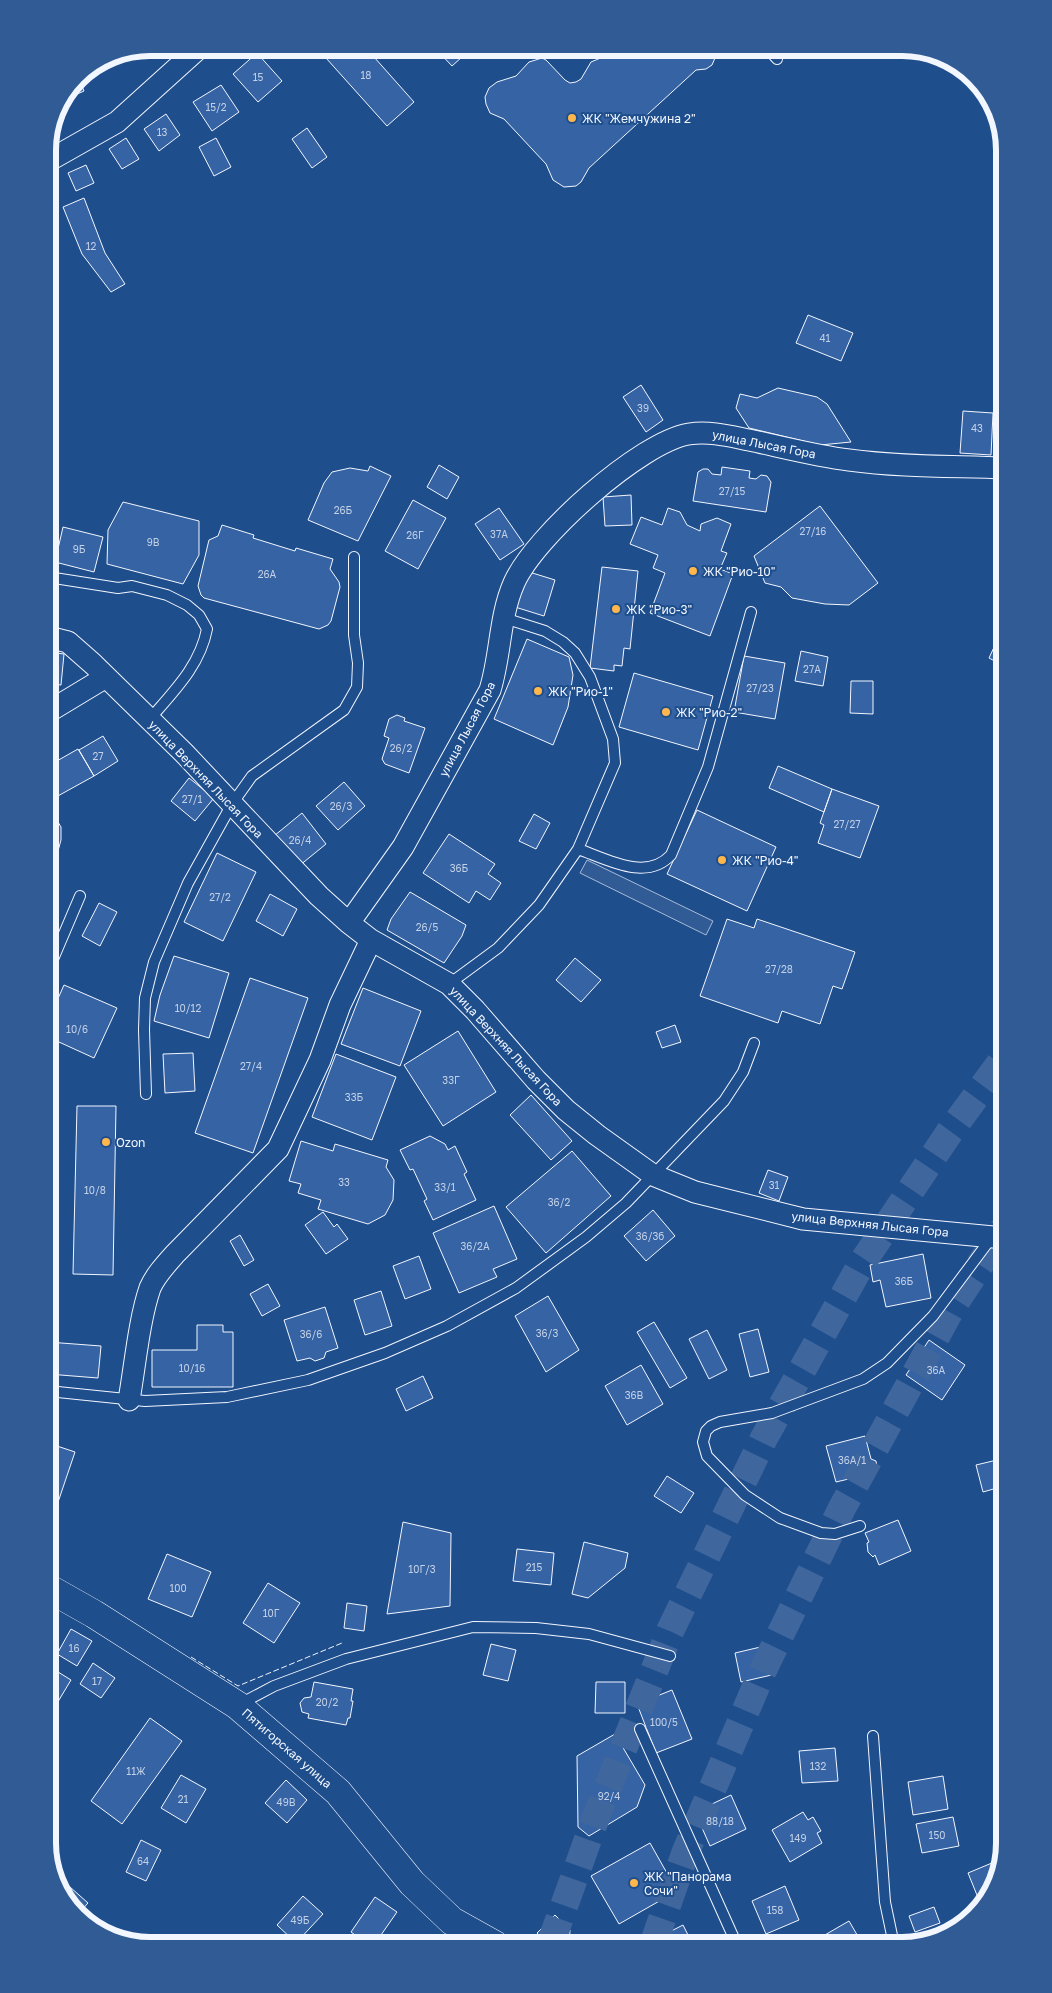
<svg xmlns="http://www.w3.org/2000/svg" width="1052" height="1993" font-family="'Golos Text',sans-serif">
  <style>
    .built { fill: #305b95; stroke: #a8bbd7 }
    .building { fill: #3563a3; stroke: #f2f6ff }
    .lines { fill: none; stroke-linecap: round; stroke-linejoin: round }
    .primary-tunnel { stroke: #3f679d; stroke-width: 28; stroke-dasharray: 28 14; stroke-linecap: butt }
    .lane-casing { stroke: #f2f6ff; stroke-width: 12 }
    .street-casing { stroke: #f2f6ff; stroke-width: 23 }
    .secondary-casing { stroke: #f2f6ff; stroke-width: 29 }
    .lane { stroke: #1f4e8c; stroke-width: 10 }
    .street { stroke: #1f4e8c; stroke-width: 21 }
    .secondary { stroke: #1f4e8c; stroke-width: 28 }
    .fence { stroke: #f2f6ff; stroke-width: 1; stroke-dasharray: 6 2.5; stroke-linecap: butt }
    .poi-dot { fill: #ffb74d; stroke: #1f4e8c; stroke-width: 2 }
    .labels { text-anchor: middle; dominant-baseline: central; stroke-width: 4; stroke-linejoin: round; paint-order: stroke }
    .number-label { font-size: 10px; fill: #c3d1e8 }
    .poi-label { font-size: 12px; fill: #f2f6ff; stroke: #1f4e8c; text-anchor: start }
    .street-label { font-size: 12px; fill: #f2f6ff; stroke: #1f4e8c }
    .rim { fill: none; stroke: #f2f6ff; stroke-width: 6 }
  </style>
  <rect width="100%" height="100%" fill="#1f4e8c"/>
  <!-- built -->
  <path class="built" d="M587 860 713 921 706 935 580 873Z"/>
  <!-- building -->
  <path class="building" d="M317 48H366L414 102 387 126Z
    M435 48H472L452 66Z
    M611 48H715L716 50 715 58 712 65 706 69 696 70 589 168 581 182 576 186 564 187 553 180 546 164 504 119 490 113 486 104 485 97 489 88 497 82 516 76 529 62 542 58 546 60 565 80 570 83 576 82 581 79 591 62 603 57Z
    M257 53 282 81 258 102 233 74Z
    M78 77 84 91 64 100 63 99Z
    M221 85 239 112 212 131 193 102Z
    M166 114 180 135 159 151 144 129Z
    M307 128 327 157 312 168 292 139Z
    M126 138 139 159 122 169 109 149Z
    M216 138 231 167 214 176 199 147Z
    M86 165 94 183 76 191 68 173Z
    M84 198 105 253 125 284 111 292 82 254 63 207Z
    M808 315 853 333 841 361 796 343Z
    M641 385 663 420 646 432 623 397Z
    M778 388 817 397 827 404 851 442 820 445 749 428 736 408 740 394 757 398Z
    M963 411 993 413 991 455 960 453Z
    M439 465 459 477 447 499 427 487Z
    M370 466 391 476 358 541 308 520 324 483 332 472 350 468 368 471Z
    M722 467 750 471 749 478 756 479 761 475 767 476 771 482 766 512 693 501 698 472 703 469H708L712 474 721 475Z
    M631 495 632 525 605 526 603 497Z
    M413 500 446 518 418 569 385 551Z
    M123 502 199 521V555L183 584 107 564 108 530Z
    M820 506 878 583 849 605 825 604 792 598 781 587 765 583 754 556Z
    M499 508 524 544 500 560 475 524Z
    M668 508 680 512 687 525 700 531 701 524 717 518 731 524 721 551 727 553 720 569 733 574 710 636 650 613 665 573 653 568 658 555 630 544 641 517 662 525Z
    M222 525 254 535 253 538 295 551 296 548 333 559 330 569 339 582 340 587 331 621 328 625 319 629 204 598 201 595 198 586 208 544 209 540 218 536Z
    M63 527 103 537 94 572 55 562Z
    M602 567 638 571 630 649 624 648 622 666 614 665V671L590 668Z
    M526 571 555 580 544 616 515 607Z
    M1003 628 1004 629V666L989 658Z
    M527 639 569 657 573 675 568 707 553 745 494 719Z
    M801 651 828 657 823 686 795 681Z
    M48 652 64 654 61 685 48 684Z
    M744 656 785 663 775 719 734 712Z
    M634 673 713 696 698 750 619 727Z
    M851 681H873V714L850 713Z
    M397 715 405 718 404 721 425 728 409 773 385 764 382 759 389 738 384 736 389 719Z
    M103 736 118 761 94 776 79 750Z
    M78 749 94 776 56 797 48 783V766Z
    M778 766 832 789 824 812 769 788Z
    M189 778 214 798 195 821 171 801Z
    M344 782 365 806 338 830 316 806Z
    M832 789 879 806 860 858 818 843 824 825 820 823Z
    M697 810 776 847 747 911 667 874Z
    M48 811 55 817 61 827V840L58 851 48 862Z
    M302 813 326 844 299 866 274 836Z
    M534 814 550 823 536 849 519 841Z
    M449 834 495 864 488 874 501 883 490 900 476 891 469 903 423 873Z
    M217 853 256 872 223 941 184 922Z
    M48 869 55 880 56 893 52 904 48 910Z
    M410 892 466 925 462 936 444 963 387 930 391 919Z
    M270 894 297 909 283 936 256 921Z
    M99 903 117 912 100 946 82 936Z
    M727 919 754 928 757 919 855 952 842 989 833 986 820 1024 782 1011 778 1023 700 996Z
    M174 956 229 973 209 1038 154 1021 160 995Z
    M575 958 601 980 581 1002 556 980Z
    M250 978 308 998 253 1153 195 1133Z
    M64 985 117 1008 94 1058 48 1037V1021Z
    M363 988 421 1011 400 1066 341 1044Z
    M675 1025 681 1042 662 1048 656 1032Z
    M458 1031 496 1092 443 1126 404 1065Z
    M193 1053 195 1091 165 1093 163 1054Z
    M336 1054 396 1077 372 1140 312 1117Z
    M48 1087H51V1113H55V1134H51V1143H55L54 1167H51V1177L55 1178V1191H51V1200H55L54 1212H50V1217H54V1229H50V1235H53V1254H49V1261H52V1275H48Z
    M531 1095 572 1141 551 1160 510 1115Z
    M77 1106H116L113 1275 73 1274Z
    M430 1136 445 1144 448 1150 455 1146 467 1172 464 1174 476 1200 433 1220 424 1201 427 1199 413 1169 410 1170 400 1150Z
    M301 1141 333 1151 335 1144 388 1160 386 1167 394 1180 393 1200 385 1215 368 1224 318 1209 321 1200 298 1193 301 1184 289 1181Z
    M572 1151 611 1196 546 1253 506 1207Z
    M768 1170 788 1177 779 1201 759 1193Z
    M494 1206 517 1259 493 1269 497 1277 459 1293 433 1233Z
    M653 1210 675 1236 646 1261 624 1236Z
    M323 1212 334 1227 337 1224 348 1239 326 1254 305 1225Z
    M240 1235 254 1260 244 1266 230 1241Z
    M923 1254 931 1298 886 1307 880 1280 873 1282 870 1265Z
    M419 1256 431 1289 405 1299 393 1266Z
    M268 1284 280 1306 262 1316 250 1294Z
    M381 1291 392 1326 365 1335 354 1300Z
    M548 1296 579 1350 546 1372 515 1316Z
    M325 1307 338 1348 326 1352 324 1358 315 1361 310 1358 297 1361 284 1320Z
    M654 1322 687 1378 670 1388 637 1332Z
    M197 1325H223V1332H233V1387H152V1350H197Z
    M758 1329 769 1372 750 1377 739 1334Z
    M707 1330 727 1370 709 1379 689 1339Z
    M929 1340 965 1365 942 1400 906 1375Z
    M48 1342 101 1346 98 1378 48 1374Z
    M641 1365 663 1404 627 1425 605 1386Z
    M423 1376 433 1398 406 1411 396 1389Z
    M865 1436 871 1459 876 1461 877 1467 874 1473 836 1482 826 1446Z
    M48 1443 75 1452 53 1517 48 1515Z
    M1001 1459 1004 1472V1486L983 1492 976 1465Z
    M667 1476 694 1493 681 1513 654 1496Z
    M898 1520 911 1551 879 1565 875 1555 873 1557 868 1552 867 1543 869 1542 865 1533Z
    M403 1522 451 1533 450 1606 387 1614Z
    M584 1542 628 1553 625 1568 588 1598 572 1594Z
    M517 1549 554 1553 551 1585 513 1581Z
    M167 1554 211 1572 192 1617 148 1599Z
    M268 1583 300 1603 274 1643 243 1623Z
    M347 1603 367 1606 364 1631 344 1628Z
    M48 1624 58 1629 48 1649Z
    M71 1629 92 1641 77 1666 57 1654Z
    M491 1644 516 1650 508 1681 483 1675Z
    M769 1645 776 1674 741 1682 735 1653Z
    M93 1663 115 1678 101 1698 80 1684Z
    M50 1667 71 1680 56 1705 48 1700V1672Z
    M314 1682 353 1689 351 1701H353L350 1718H348L346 1725 308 1718 309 1714 302 1712 300 1703 304 1698 311 1697Z
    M596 1682H625V1713H595Z
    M672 1690 692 1739 656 1753 637 1704Z
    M150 1718 182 1741 122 1824 91 1801Z
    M615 1734 645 1785 637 1807 589 1836 578 1827 577 1756Z
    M835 1748 838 1781 802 1783 799 1751Z
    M181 1775 206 1789 186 1823 161 1808Z
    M943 1776 948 1809 913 1815 908 1782Z
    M286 1780 307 1800 287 1823 265 1803Z
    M731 1795 746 1829 710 1846 695 1812Z
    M803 1812 808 1820 813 1817 821 1831 817 1833 822 1843 790 1862 772 1830Z
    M953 1817 959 1846 922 1853 916 1824Z
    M141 1840 161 1850 146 1881 126 1872Z
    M650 1843 677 1891 619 1924 591 1876Z
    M999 1860 987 1900 981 1905 968 1873Z
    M785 1886 799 1920 766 1934 752 1901Z
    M70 1887 88 1903 80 1912 64 1893Z
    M303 1896 323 1914 296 1943 277 1925Z
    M375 1897 397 1912 374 1945H369L351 1932Z
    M934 1907 940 1923 915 1932 909 1916Z
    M555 1915 570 1930 569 1945H549L537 1933Z
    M849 1921 863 1945H812L811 1943Z
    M683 1925 693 1945H644Z
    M309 1934 321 1945H298Z"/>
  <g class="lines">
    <!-- primary-tunnel -->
    <path class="primary-tunnel" d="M550 1945 596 1817 670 1631 764 1438 862 1263 949 1133 1004 1058
      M653 1945 686 1851 763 1670 842 1508 951 1309 1004 1228"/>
    <!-- lane casing -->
    <g class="lane-casing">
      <path id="lane" d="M767 48 777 59
        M48 577 118 588 132 586 167 595 187 605 199 615 207 629C200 666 173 692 149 720
        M578 849C607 859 646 882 671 855L708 767 751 612
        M48 971 80 896
        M449 984 498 948 539 905 578 849 615 763 613 739 590 677 575 653 563 642 545 631 504 618
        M146 1094 144 1030 145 998 154 962 188 883 232 804 252 776 344 710 357 687 358 663 354 635V557
        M48 1391 145 1401 227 1397 308 1380 385 1353 447 1326 516 1288 586 1237 626 1203 724 1101 743 1072 754 1043
        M860 1526 835 1534 821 1533 780 1518 745 1495 707 1456 703 1442 706 1431 711 1426 720 1422 772 1413 863 1379 887 1363 933 1316 992 1237
        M240 1704 274 1686 346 1659 473 1627 536 1628 589 1634 670 1656
        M640 1729 737 1945
        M873 1736 885 1902 894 1945"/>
    </g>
    <!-- street casing -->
    <g class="street-casing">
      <path id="street" d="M48 161 117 122 199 48
        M48 637 68 642 93 664 184 753 319 896 349 923 371 940 449 984 475 1010 536 1080 566 1110 597 1135 653 1175 695 1192 803 1219 1004 1238
        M48 712 106 677
        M349 923 403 847 490 690C501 655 499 617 514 583 534 537 640 442 689 434 710 431 729 436 749 440 782 447 816 456 849 460 900 467 953 466 1004 468
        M129 1400C135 1366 139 1320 150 1288 155 1276 166 1264 175 1254L278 1149 320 1060 340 1005 371 940"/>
    </g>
    <!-- secondary casing -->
    <g class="secondary-casing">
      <path id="secondary" d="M48 1588 94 1614 237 1705 338 1792 412 1883 452 1921 495 1945"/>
    </g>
    <!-- lane -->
    <use href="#lane" class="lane"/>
    <!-- street -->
    <use href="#street" class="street"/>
    <!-- secondary -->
    <use href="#secondary" class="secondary"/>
    <!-- fence -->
    <path class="fence" d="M191 1657 238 1686 342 1643"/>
  </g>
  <!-- markers -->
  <g class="poi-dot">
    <circle cx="572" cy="118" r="5"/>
    <circle cx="693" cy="571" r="5"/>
    <circle cx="616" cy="609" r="5"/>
    <circle cx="538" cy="691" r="5"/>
    <circle cx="666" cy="712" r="5"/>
    <circle cx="722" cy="860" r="5"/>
    <circle cx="106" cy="1142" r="5"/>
    <circle cx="634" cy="1883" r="5"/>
  </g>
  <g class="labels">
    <!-- number labels -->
    <g class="number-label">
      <text x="366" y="75">18</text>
      <text x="258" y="77">15</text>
      <text x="216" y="107">15/2</text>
      <text x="162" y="132">13</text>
      <text x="91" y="246">12</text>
      <text x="825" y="338">41</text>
      <text x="643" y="408">39</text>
      <text x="977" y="428">43</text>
      <text x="732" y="491">27/15</text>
      <text x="343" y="510">26Б</text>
      <text x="813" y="531">27/16</text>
      <text x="499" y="534">37А</text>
      <text x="415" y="535">26Г</text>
      <text x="153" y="542">9В</text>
      <text x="79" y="549">9Б</text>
      <text x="267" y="574">26А</text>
      <text x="812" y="669">27А</text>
      <text x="760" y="688">27/23</text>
      <text x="401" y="748">26/2</text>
      <text x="98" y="756">27</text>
      <text x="192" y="799">27/1</text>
      <text x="341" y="806">26/3</text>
      <text x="847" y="824">27/27</text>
      <text x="300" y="840">26/4</text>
      <text x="459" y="868">36Б</text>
      <text x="220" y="897">27/2</text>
      <text x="427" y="927">26/5</text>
      <text x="779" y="969">27/28</text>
      <text x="188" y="1008">10/12</text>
      <text x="77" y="1029">10/6</text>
      <text x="251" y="1066">27/4</text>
      <text x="451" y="1080">33Г</text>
      <text x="354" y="1097">33Б</text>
      <text x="344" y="1182">33</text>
      <text x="774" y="1185">31</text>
      <text x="445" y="1187">33/1</text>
      <text x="95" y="1190">10/8</text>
      <text x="559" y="1202">36/2</text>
      <text x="650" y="1236">36/3б</text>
      <text x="475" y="1246">36/2А</text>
      <text x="904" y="1281">36Б</text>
      <text x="547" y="1333">36/3</text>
      <text x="311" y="1334">36/6</text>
      <text x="192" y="1368">10/16</text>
      <text x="936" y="1370">36А</text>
      <text x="634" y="1395">36В</text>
      <text x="852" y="1460">36А/1</text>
      <text x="534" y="1567">215</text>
      <text x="422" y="1569">10Г/3</text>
      <text x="178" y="1588">100</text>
      <text x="271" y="1613">10Г</text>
      <text x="74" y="1648">16</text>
      <text x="97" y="1681">17</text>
      <text x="327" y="1702">20/2</text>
      <text x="664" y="1722">100/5</text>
      <text x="818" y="1766">132</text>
      <text x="136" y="1771">11Ж</text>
      <text x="609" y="1796">92/4</text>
      <text x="183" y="1799">21</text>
      <text x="286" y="1802">49В</text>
      <text x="720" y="1821">88/18</text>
      <text x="937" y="1835">150</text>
      <text x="798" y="1838">149</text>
      <text x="143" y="1861">64</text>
      <text x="775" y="1910">158</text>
      <text x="300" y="1920">49Б</text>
    </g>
    <!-- poi labels -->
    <g class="poi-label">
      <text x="582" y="118">ЖК "Жемчужина 2"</text>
      <text x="703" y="571">ЖК "Рио-10"</text>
      <text x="626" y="609">ЖК "Рио-3"</text>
      <text x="548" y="691">ЖК "Рио-1"</text>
      <text x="676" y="712">ЖК "Рио-2"</text>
      <text x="732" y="860">ЖК "Рио-4"</text>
      <text x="116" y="1142">Ozon</text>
      <text x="644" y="1876">ЖК "Панорама<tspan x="644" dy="14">Сочи"</tspan></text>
    </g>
    <!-- street labels -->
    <g class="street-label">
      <text transform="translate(764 444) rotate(11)">улица Лысая Гора</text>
      <text transform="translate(467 729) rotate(-62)">улица Лысая Гора</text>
      <text transform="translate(206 779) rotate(46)">улица Верхняя Лысая Гора</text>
      <text transform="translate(506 1046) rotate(47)">улица Верхняя Лысая Гора</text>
      <text transform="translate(870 1224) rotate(6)">улица Верхняя Лысая Гора</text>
      <text transform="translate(287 1748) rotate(41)">Пятигорская улица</text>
    </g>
  </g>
  <!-- crop -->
  <path d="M0 0H1052V1993H0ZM150 56H902A94 94 0 0 1 996 150V1843A94 94 0 0 1 902 1937H150A94 94 0 0 1 56 1843V150A94 94 0 0 1 150 56Z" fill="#305b95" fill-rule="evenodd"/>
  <path class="rim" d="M150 56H902A94 94 0 0 1 996 150V1843A94 94 0 0 1 902 1937H150A94 94 0 0 1 56 1843V150A94 94 0 0 1 150 56Z"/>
</svg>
